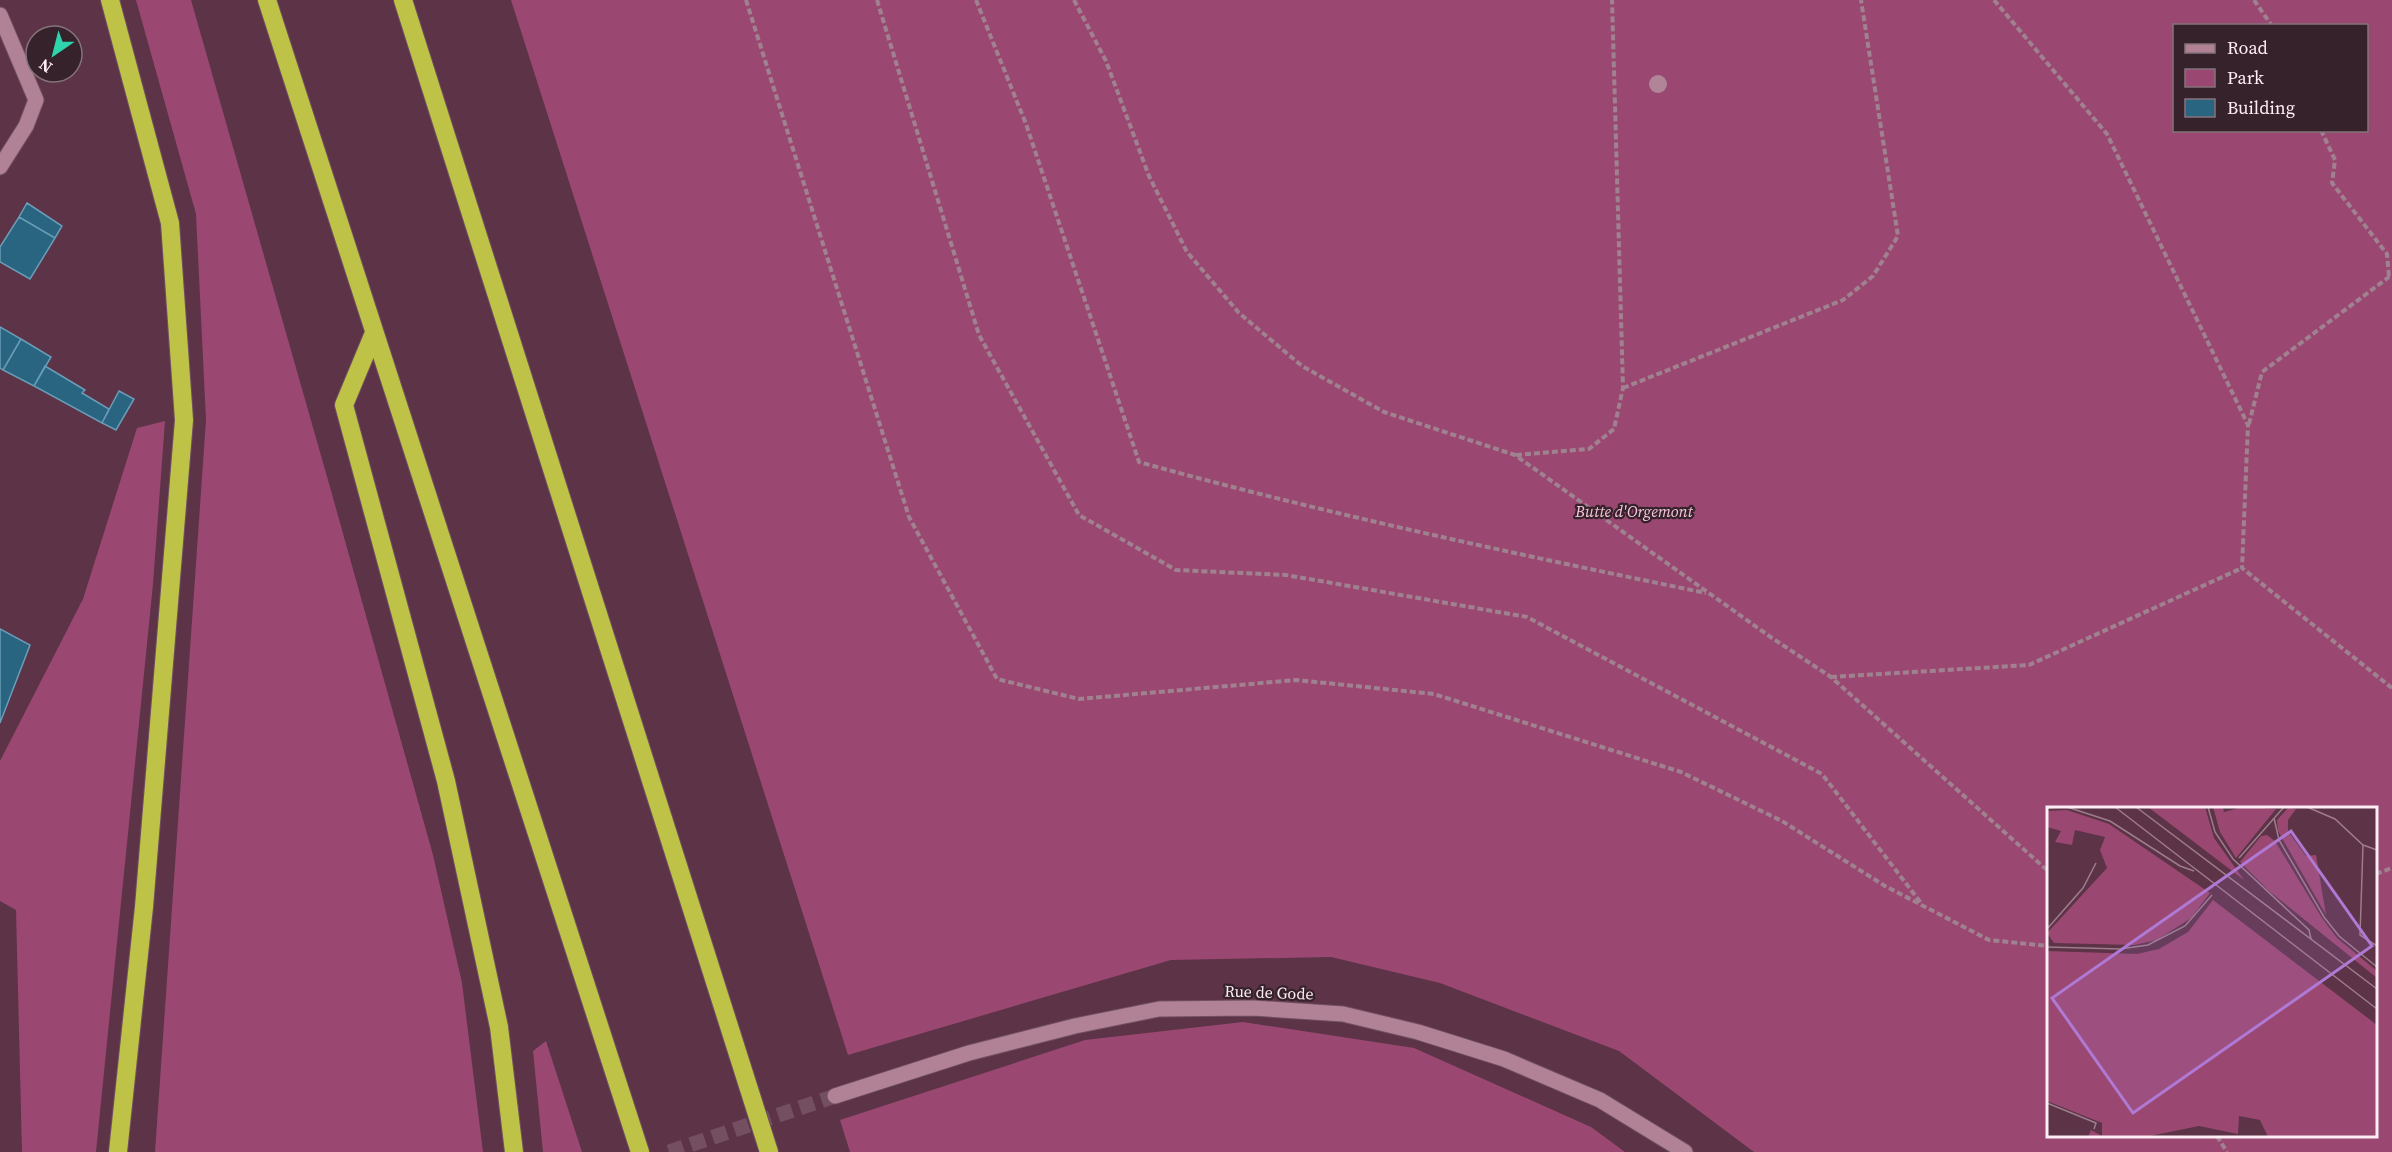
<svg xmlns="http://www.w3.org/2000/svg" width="2392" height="1152" font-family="'Source Serif 4',serif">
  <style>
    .green { fill: #9a4871; fill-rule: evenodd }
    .building { fill: #296580; stroke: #6a9db7; stroke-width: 1.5 }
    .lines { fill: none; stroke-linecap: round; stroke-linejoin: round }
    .street-tunnel { stroke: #744f61; stroke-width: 15; stroke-dasharray: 15 8; stroke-linecap: butt }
    .street-casing { stroke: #715061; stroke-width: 17 }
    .highway-casing { stroke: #715061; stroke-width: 20 }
    .path { stroke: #a08190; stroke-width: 4; stroke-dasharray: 6 3; stroke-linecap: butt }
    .street { stroke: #b18196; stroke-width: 15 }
    .highway { stroke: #bec247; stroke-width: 18 }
    .tree { fill: #b18498 }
    .labels { text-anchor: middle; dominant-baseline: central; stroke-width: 4.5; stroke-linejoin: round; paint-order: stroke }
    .park-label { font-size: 16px; font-style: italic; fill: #f7c6db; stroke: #35222b }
    .street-label { font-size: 16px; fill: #feedf4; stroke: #35222b }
    .inset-road { fill: none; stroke: #9d7d8c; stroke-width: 1.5 }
    .view { fill: #af79d4; fill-opacity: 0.15; stroke: #af79d4; stroke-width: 3 }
    .inset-edge { fill: none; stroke: #feedf4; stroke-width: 3 }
  </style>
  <rect width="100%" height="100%" fill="#5c3347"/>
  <!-- green -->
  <path class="green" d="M136 0H191L328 480 433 855 462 983 483 1152H155L206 420 196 214Z
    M511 0H2392V1152H1754L1619 1051 1440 983 1331 957 1171 960 848 1055ZM2174 26H2366V130H2174ZM2048 808H2376V1136H2048Z
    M165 421 153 584 96 1152H22L16 910 0 901V761L83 599 137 428Z
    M1243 1022 1414 1048 1591 1127 1625 1152H850L840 1120 1085 1040Z
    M546 1041 582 1152H543L533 1051Z"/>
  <!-- building -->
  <path class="building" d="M27 203 62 226 55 238 19 217Z
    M19 217 55 238 30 279 0 262V247Z
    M0 327 21 339 3 370 0 368Z
    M21 339 51 357 34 386 3 370Z
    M45 366 85 390 82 393 109 409 102 423 34 386Z
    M119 391 134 399 116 430 102 423Z
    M0 629 30 645 0 723Z"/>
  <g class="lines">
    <!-- street-tunnel -->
    <path class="street-tunnel" d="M669 1152 835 1096"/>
    <!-- street casing -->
    <g class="street-casing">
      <path id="street" d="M0 15 36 100 26 126 0 167
        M835 1096 969 1053 1075 1026 1159 1009 1253 1008 1343 1014 1418 1032 1504 1059 1600 1100 1685 1152"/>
    </g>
    <!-- highway casing -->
    <g class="highway-casing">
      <path id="highway" d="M110 0 170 223 184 420 144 907 118 1152
        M267 0 640 1152
        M403 0 769 1152
        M374 333 344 405 446 781 499 1027 514 1152"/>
    </g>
    <!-- path -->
    <path class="path" d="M746 0 909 517 997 679 1079 699 1296 680 1434 694 1681 772 1782 821 1885 886 1989 940 2048 946
      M877 0 979 335 1079 515 1176 570 1286 575 1527 617 1822 774 1921 903
      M976 0 1026 124 1139 462C1326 514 1516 554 1706 593
      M1074 0 1106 61 1149 176 1187 252 1239 313 1302 366 1384 412 1515 455 1772 638 1831 677 2048 871
      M1994 0 2107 134 2248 425 2242 568 2392 688
      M2254 0 2272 26
      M2321 130 2335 160 2332 183 2387 254 2389 277
      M1623 388 1843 300 1873 276 1898 236 1861 0
      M2249 424 2262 372 2389 277 2392 278
      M1516 455 1589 449 1614 429 1623 388 1612 0
      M1831 677 2029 665 2242 568
      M2376 874 2392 868
      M2217 1136 2227 1152"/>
    <!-- street -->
    <use href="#street" class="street"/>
    <!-- highway -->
    <use href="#highway" class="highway"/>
  </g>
  <!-- trees -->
  <circle class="tree" cx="1658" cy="84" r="9"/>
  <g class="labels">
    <!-- park labels -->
    <g class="park-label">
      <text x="1634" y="511">Butte d'Orgemont</text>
    </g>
    <!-- street labels -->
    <g class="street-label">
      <text transform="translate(1269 992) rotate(2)">Rue de Gode</text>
    </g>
  </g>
  <!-- overview -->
  <g transform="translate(2047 807)">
    <rect width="330" height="330" fill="#5c3347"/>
    <path d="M101 0H158L167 31 197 73ZM166 0H176L177 5 196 0 229 2 189 51 173 25ZM241 1 249 2 241 13V24L259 49 269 48 279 108 231 24 230 13ZM20 3 62 17 163 86 144 111 110 133 87 138 7 136 0 126 60 61 53 43 58 30 28 23 25 38 8 35 14 24 0 20V4ZM220 28 228 34 275 111 290 131 330 164V171L222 84 193 55 214 29ZM166 93 330 218V330H221L213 313 192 309 191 327 152 319 98 330H41L44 323 55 329V316L0 294V144L90 147 112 142 141 125Z" fill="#9a4871"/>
    <path class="inset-road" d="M68 0 330 202M89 0 330 182M161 0 168 25 186 52 262 123 264 132M260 0 288 12 316 38 330 43M0 1 20 0 63 14 133 59 147 64M227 11 232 33 277 110 292 129 330 160M316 38 313 128 330 139M192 51 237 0M0 122 36 81 49 56M0 140 73 142 101 138 138 119 165 88M0 296 49 316 47 322"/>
    <path class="view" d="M244 24 325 139 86 306 5 191Z"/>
    <rect width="330" height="330" class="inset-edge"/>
  </g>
  <!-- legend -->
  <rect x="2173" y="24" width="195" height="108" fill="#35222b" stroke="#85737b" stroke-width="1.5"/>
  <rect x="2185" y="44" width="30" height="9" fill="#b18196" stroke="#85737b" stroke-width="1.5"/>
  <text x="2227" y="54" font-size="18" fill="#feedf4">Road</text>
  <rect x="2185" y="69" width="30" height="18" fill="#9a4871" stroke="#85737b" stroke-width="1.5"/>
  <text x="2227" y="84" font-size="18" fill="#feedf4">Park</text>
  <rect x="2185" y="99" width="30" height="18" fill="#296580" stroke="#85737b" stroke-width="1.5"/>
  <text x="2227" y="114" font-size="18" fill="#feedf4">Building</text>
  <!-- north arrow -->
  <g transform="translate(54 54) rotate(215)"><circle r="28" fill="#35222b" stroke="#85737b" stroke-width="1.5"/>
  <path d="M0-4.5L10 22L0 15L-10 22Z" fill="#2ed4ab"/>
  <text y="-9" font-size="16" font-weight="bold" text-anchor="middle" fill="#feedf4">N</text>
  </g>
</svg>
